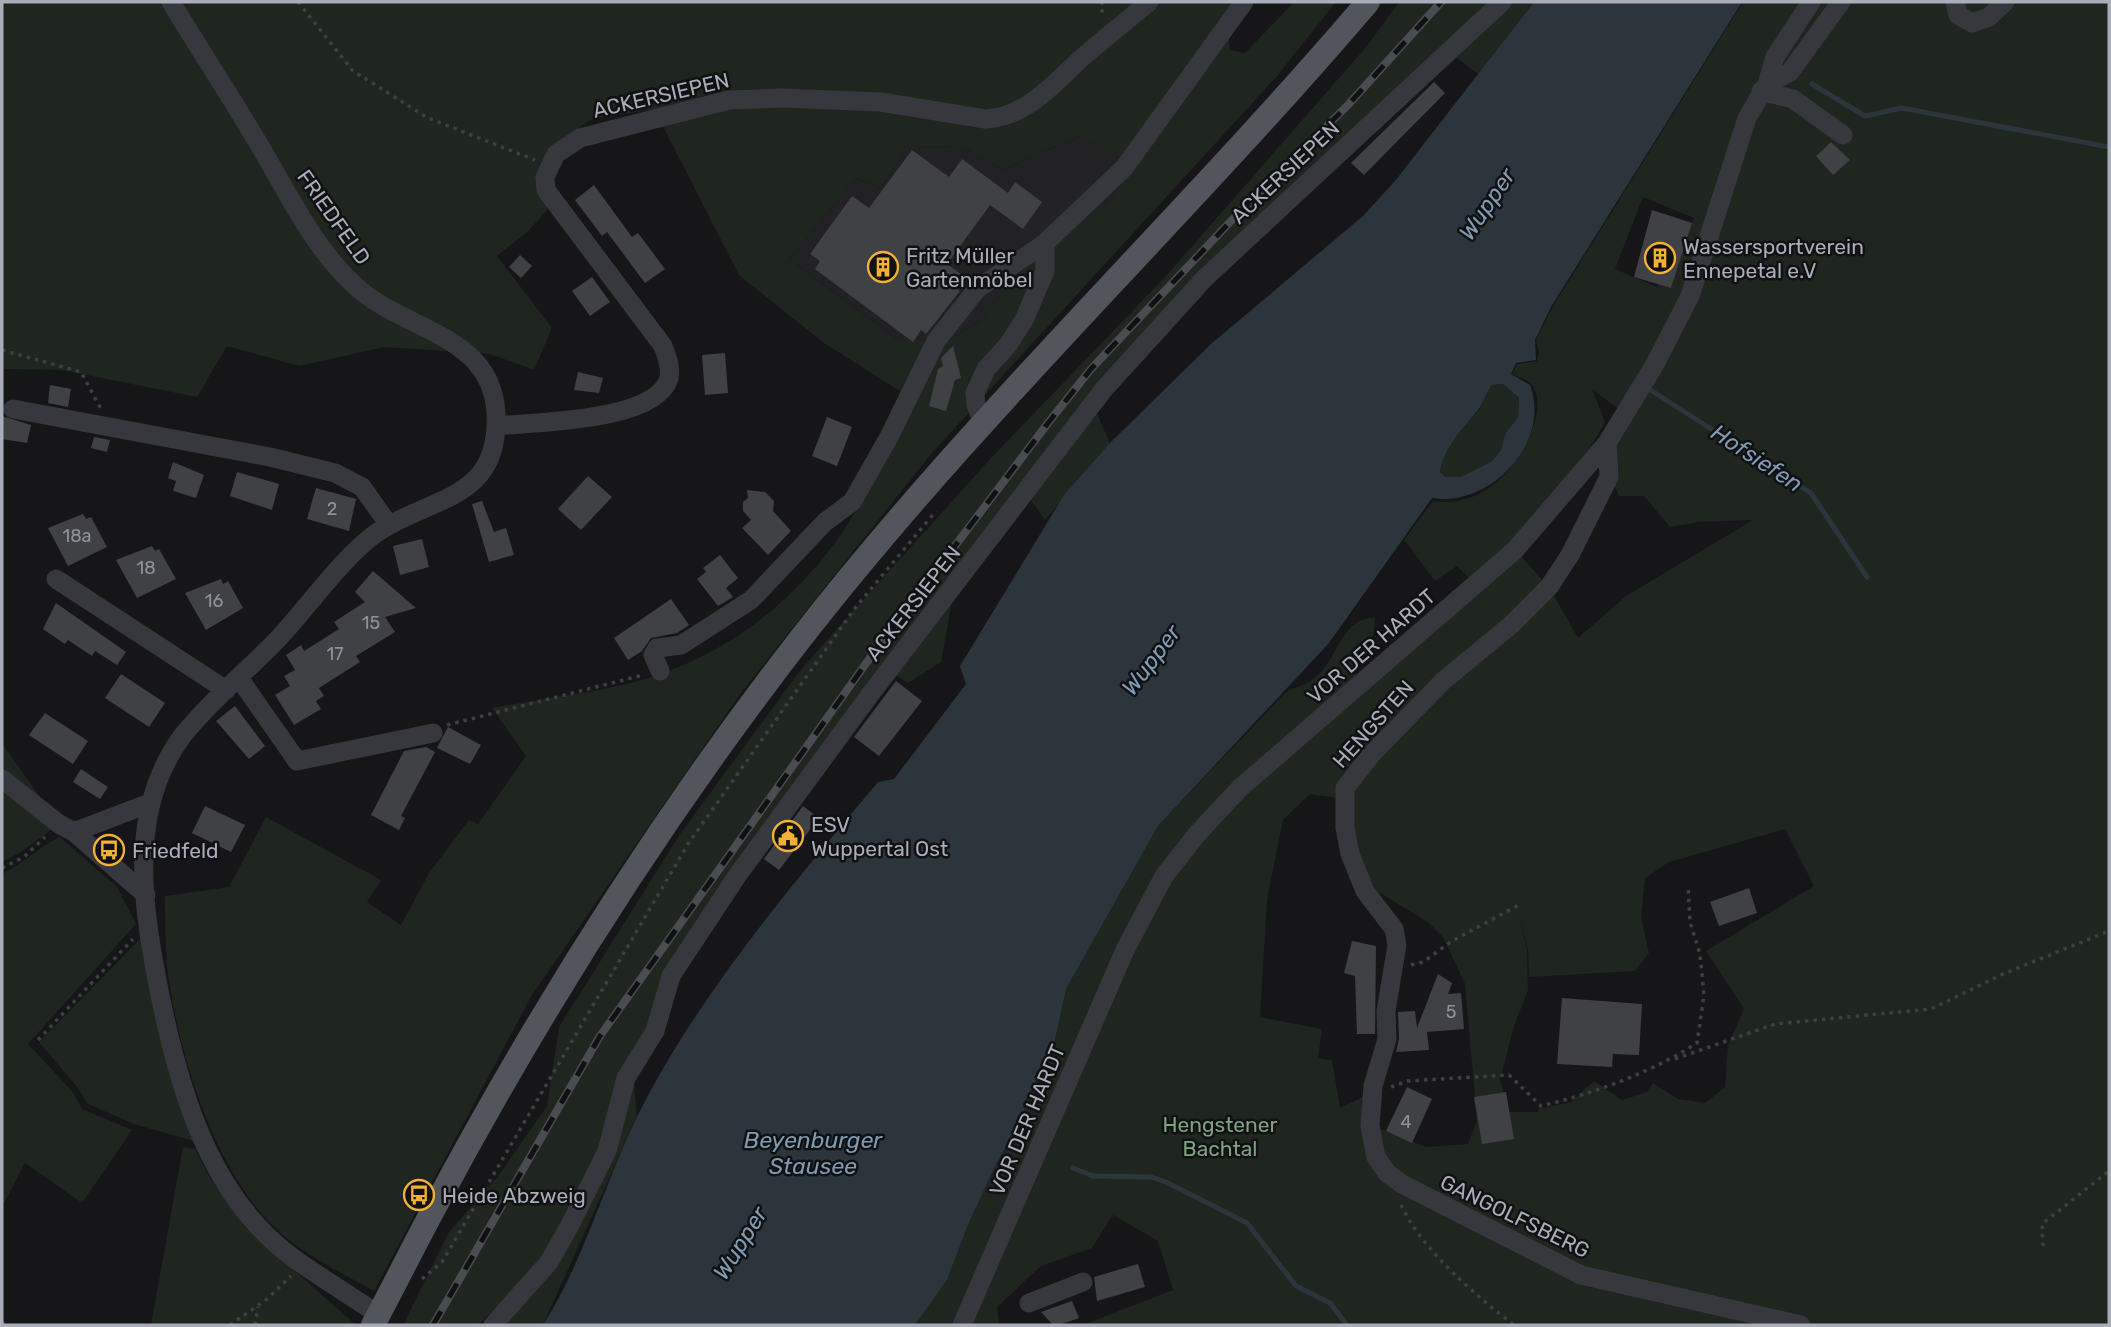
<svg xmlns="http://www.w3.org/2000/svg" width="2111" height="1327" font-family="Rubik,sans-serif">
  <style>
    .built { fill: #222225 }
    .green { fill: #1e261f; fill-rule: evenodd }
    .water { fill: #2c353c; fill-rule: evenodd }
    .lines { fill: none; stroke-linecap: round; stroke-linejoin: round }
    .stream { stroke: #2c353c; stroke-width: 5 }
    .building { fill: #404145 }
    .path { stroke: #3d3f44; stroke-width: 3.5; stroke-dasharray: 3.5 5; stroke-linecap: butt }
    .minor { stroke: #37383d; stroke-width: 19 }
    .major { stroke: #53555c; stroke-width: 24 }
    .rail-casing { stroke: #4a4c52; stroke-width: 8 }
    .rail { stroke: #111113; stroke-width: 5; stroke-dasharray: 16; stroke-linecap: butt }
    .labels { text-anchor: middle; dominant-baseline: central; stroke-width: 5; stroke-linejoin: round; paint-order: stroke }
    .number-label { font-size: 18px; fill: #8e929b }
    .street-label { font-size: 21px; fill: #a8adb8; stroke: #111113 }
    .poi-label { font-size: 21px; fill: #a8adb8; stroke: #111113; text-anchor: start }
    .park-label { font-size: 21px; fill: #7fa381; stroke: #111113 }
    .water-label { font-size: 23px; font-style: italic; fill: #7f9bb3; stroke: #111113 }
  </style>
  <rect width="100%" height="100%" fill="#161618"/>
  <!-- built -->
  <path class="built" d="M1078 136 1135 165 1112 198 1033 257 978 323 949 340 897 339 789 259 857 178 881 188 909 146 964 147 1003 170Z"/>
  <!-- green -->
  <path class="green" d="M2 2H1237L1228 29 1230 50 1245 53 1294 2H1336L1277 76 931 454 743 690 532 995 374 1291C334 1269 290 1248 261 1213 208 1150 177 1046 167 966 165 943 165 919 165 896L229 887 266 817 381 880 367 902 401 925 429 873 469 820 478 824 526 756 492 708C534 700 577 695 618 686 723 663 809 595 861 502 879 469 890 429 903 393L824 343 739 275 654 109 590 120 547 153 550 207 528 231 497 256 552 328 534 370 490 354 384 347 299 366 227 346 197 397 62 370 2 369ZM1078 136 1134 165 1112 198 1033 257 978 323 949 340 897 339 789 259 857 178 881 188 909 146 964 147 1003 170Z
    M1399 2H1534L1478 74 1445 49 1089 396 1110 443 1045 520 1025 492 955 584 941 662 908 683 893 673 669 966 633 1073 637 1116 543 1325H496L520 1283 478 1325H403L449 1232 499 1175 547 1106 559 1027 680 834 802 668 992 457 1167 275 1367 46Z
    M1743 2H2109V1325H1083L1173 1290 1158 1241 1113 1215 1092 1248 1041 1266 997 1307 999 1325H915L947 1280 968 1225 997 1162 1025 1115 1023 1104 1052 1054 1066 989 1158 826 1287 691C1299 686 1311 683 1320 673 1340 652 1341 620 1375 617 1375 643 1367 645 1357 666 1354 672 1356 682 1357 689L1515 550 1549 587 1578 638 1626 596 1753 520 1698 522 1670 527 1644 496H1619L1608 470 1625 414 1592 389 1605 422C1573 482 1521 534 1470 579L1457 566 1435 581 1404 540 1433 501C1484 509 1522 466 1535 421 1538 410 1540 394 1531 384 1528 380 1518 377 1512 374L1517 364 1537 361 1539 352 1536 340 1552 308ZM1643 197 1694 218 1687 233 1628 339 1657 287 1615 269ZM1310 794 1344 799 1360 862 1377 891 1429 923 1443 937 1465 984 1477 1120 1468 1144 1426 1147 1378 1128 1365 1096 1340 1108 1332 1060 1318 1058 1322 1029 1260 1017 1267 900 1283 820ZM1785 829 1814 886 1706 951 1744 1009 1728 1045 1725 1087 1705 1103 1678 1099 1653 1083 1647 1092 1622 1100 1594 1081 1571 1102 1539 1109 1538 1112H1509L1500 1080 1514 1026 1528 990 1527 950 1519 912 1528 951 1529 977 1635 971 1649 953 1641 917 1645 878 1669 862Z
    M1503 384 1519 398 1518 417 1505 434 1501 450 1491 462 1461 477H1446L1440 472C1443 449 1464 427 1479 410 1484 402 1486 393 1492 385Z
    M2 743 59 824 21 852 2 862Z
    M60 837 117 887 136 924 28 1044 72 1091 82 1109 132 1130 82 1203 25 1163 2 1207V874C23 864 41 845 60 837Z
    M143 936 194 1141 134 1124 88 1104 78 1088 39 1042Z
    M183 1147 195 1149 208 1175 245 1227 356 1325H151Z"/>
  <!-- water -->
  <path class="water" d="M1534 2H1742L1551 307 1535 340 1536 360 1516 363 1511 374 1530 385C1552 442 1490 508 1432 498L1329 643 1158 826 1066 989 1052 1054 1023 1104 1025 1114 997 1162 968 1225 947 1280 915 1325H543C583 1263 604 1184 637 1117 697 996 792 885 878 782L894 779 966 684 960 666 1064 495 1110 443 1211 344 1363 216 1395 181ZM1503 384 1519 398 1518 417 1505 434 1501 450 1491 462 1461 477H1446L1440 472C1443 449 1464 427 1478 410 1484 402 1486 393 1492 385Z"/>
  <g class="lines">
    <!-- stream -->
    <path class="stream" d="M1812 84 1865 116 1902 108 2109 147
      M1652 391 1811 493 1867 577
      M1073 1168 1093 1176 1151 1177 1166 1182 1247 1223 1296 1286 1330 1303 1347 1325"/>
  </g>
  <!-- building -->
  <path class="building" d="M1434 82 1445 93 1364 175 1351 163Z
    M1831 142 1850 160 1833 175 1816 156Z
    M912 150 949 177 962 159 1008 193 1015 182 1042 202 1023 229 990 205 947 264 962 275 954 286 960 291 926 334 921 330 913 342 815 269 820 261 810 254 852 196 869 208Z
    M594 185 632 237 638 233 665 269 645 283 607 232 602 236 575 200Z
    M1652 210 1692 223 1671 288 1634 277Z
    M520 255 532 266 521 278 509 267Z
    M592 277 610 302 590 316 572 291Z
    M953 346 961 378 955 380 946 411 929 406 938 369 943 366 941 358Z
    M725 353 728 393 705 395 702 355Z
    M578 372 603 378 599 393 574 390Z
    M50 385 71 389 68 407 48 403Z
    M2 416 31 425 27 443 2 439Z
    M827 417 852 427 837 466 812 456Z
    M94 437 110 440 107 452 91 448Z
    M173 462 204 475 196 498 173 491 176 481 168 478Z
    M237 472 279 484 272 510 230 496Z
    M588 476 612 497 581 530 558 509Z
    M316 488 356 499 349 531 307 519Z
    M747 490 765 492 774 501 773 511 791 531 768 555 742 528 751 520 743 511V502L748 498Z
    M482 501 494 532 506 528 514 555 489 562 472 504Z
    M83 514 86 519 91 517 107 547 68 566 48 528Z
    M422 539 429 567 400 575 393 546Z
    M152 546 155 551 159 549 176 579 137 598 116 560Z
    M720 555 738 578 726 588 733 597 718 606 697 579 706 572 703 568Z
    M373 571 416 608 385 617 395 632 356 656 360 662 319 688 324 696 316 701 321 709 294 725 275 695 290 686 284 676 295 670 286 655 301 645 304 651 339 629 334 622 365 602 355 592Z
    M221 579 223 584 228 581 243 608 206 630 185 593Z
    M671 599 689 625 677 633 651 638 642 651 628 660 614 638Z
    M56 603 126 652 117 665 95 651 92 656 68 640 65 644 43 629Z
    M121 674 165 703 149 727 105 698Z
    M896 681 922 701 879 756 854 737Z
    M235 706 265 746 249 759 216 721Z
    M45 713 88 741 73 764 29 735Z
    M448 727 481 745 470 764 437 748Z
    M426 747 435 752 401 816 405 818 399 830 371 815 404 751Z
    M81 769 108 787 100 799 73 782Z
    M205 806 245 825 231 852 192 833Z
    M803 806 819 818 779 870 764 859Z
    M1749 888 1757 913 1719 926 1710 902Z
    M1352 941 1376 946 1375 1034H1357L1355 976 1344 973Z
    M1438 974 1452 983 1448 994 1461 993 1464 1029 1427 1032 1429 1050 1396 1052 1399 1039 1398 1012 1415 1011 1417 1028Z
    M1562 998 1642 1004 1639 1055 1613 1054 1612 1067 1557 1064Z
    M1407 1087 1432 1099 1412 1143 1386 1131Z
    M1506 1092 1514 1139 1482 1144 1474 1097Z
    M1138 1264 1145 1287 1097 1301 1094 1277Z
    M1072 1301 1079 1318 1059 1325H1053L1041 1312Z"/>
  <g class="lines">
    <!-- path -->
    <path class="path" d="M298 2 353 71 428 118 535 160
      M1103 2 1100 6 1104 16
      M2 350 81 372 101 409
      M447 725 643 675
      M2 868 24 857 45 837
      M1411 965 1423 962 1452 941 1519 905
      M38 1040 133 939
      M1675 1059 1775 1024 1931 1009 2003 974 2109 931
      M1391 1087 1407 1081 1509 1075 1541 1106C1595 1093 1650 1073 1697 1043L1704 995 1700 954 1690 922 1688 886
      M1401 1205C1422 1250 1475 1295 1514 1325
      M2043 1246 2042 1224 2109 1171
      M422 1279 442 1262 688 844 855 608 936 511
      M2 1322 5 1325
      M230 1325 267 1299 291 1276
      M255 1325 258 1307"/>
    <!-- minor -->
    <path class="minor" d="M171 2C200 50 231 97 260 146 289 195 316 253 360 290 408 331 493 336 496 414 500 503 428 496 375 534 341 559 308 607 278 639 247 671 211 700 183 735 126 811 143 909 160 995 179 1089 209 1193 288 1254 317 1276 349 1294 379 1315
      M1955 2 1958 15 1972 23 1989 17 2005 2
      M1767 84 1790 72 1841 2
      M1761 91 1793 99 1843 135
      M13 409 270 457 335 473 362 487 389 525
      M983 423 976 405 975 393 986 369 1008 345 1024 320 1045 271V243
      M496 426C534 422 657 422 669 378 671 367 667 356 663 346L546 190 545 177 556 154 580 138 729 100 782 98 881 102 985 119C1031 117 1058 77 1091 50 1110 34 1130 18 1149 2
      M1607 443 1609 477 1570 555 1549 587 1511 625 1443 681 1371 755 1345 788V828L1350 854 1365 891 1394 929 1397 945 1386 1011 1387 1039 1373 1086 1370 1126 1376 1157 1387 1173 1402 1184 1581 1275 1801 1325
      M56 579 226 690
      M660 671 653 655 657 648 681 645 751 600 825 522 852 502 889 437 936 341 977 289 1045 243 1124 168 1244 2
      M239 678 297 761 433 733
      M2 779 59 824 74 832 146 895
      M74 832 150 803
      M1029 1303 1083 1282
      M493 1325 549 1262 569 1227 607 1151 626 1078 655 1031 671 976 737 876 869 696 1104 389 1204 279 1502 2
      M962 1325 1125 950 1164 876 1198 833 1240 788 1515 550 1607 443 1654 366 1690 296 1747 118 1767 84 1775 57 1811 2"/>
    <!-- major -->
    <path class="major" d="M373 1325C393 1288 411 1251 431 1214 538 1013 661 818 801 638 976 413 1184 218 1368 2"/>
    <!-- rail casing -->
    <g class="rail-casing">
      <path id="rail" d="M433 1325 600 1036 867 662 1048 423 1091 369 1231 221 1348 105 1441 2"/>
    </g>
    <!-- rail -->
    <use href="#rail" class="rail"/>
  </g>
  <!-- icons -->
  <defs>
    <g id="building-ring" transform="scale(1.575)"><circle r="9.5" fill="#111113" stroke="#f2b134" stroke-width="1.5"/><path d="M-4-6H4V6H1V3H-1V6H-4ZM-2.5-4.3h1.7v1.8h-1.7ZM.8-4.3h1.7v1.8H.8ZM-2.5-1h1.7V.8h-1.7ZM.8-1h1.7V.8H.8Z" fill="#f2b134"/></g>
    <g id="civic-ring" transform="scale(1.575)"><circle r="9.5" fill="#111113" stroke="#f2b134" stroke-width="1.5"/><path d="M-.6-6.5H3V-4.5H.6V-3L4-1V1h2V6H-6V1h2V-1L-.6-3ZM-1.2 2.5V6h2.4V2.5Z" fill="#f2b134"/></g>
    <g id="bus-ring" transform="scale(1.575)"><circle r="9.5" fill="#111113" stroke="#f2b134" stroke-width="1.5"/><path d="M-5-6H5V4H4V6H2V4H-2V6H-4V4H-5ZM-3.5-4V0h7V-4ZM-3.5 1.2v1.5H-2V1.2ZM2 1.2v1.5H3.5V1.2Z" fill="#f2b134"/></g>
  </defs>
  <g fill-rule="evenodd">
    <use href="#building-ring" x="1660" y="258"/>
    <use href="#building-ring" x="883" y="267"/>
    <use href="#civic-ring" x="788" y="836"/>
    <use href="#bus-ring" x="109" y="850"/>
    <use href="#bus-ring" x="419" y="1195"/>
  </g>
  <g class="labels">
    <!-- number labels -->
    <g class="number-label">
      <text x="332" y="509">2</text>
      <text x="77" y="536">18a</text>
      <text x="146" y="568">18</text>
      <text x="214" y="601">16</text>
      <text x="371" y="623">15</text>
      <text x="335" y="654">17</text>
      <text x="1451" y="1012">5</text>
      <text x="1406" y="1122">4</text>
    </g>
    <!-- street labels -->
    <g class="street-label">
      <text transform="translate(661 95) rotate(-13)">ACKERSIEPEN</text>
      <text transform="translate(1285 172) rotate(-43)">ACKERSIEPEN</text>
      <text transform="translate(334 217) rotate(55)">FRIEDFELD</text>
      <text transform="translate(913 603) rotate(-52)">ACKERSIEPEN</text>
      <text transform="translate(1371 646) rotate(-41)">VOR DER HARDT</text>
      <text transform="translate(1373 724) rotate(-48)">HENGSTEN</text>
      <text transform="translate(1027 1120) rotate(-67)">VOR DER HARDT</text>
      <text transform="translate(1515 1216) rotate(26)">GANGOLFSBERG</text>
    </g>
    <!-- poi labels -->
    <g class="poi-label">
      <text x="1683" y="246">Wassersportverein<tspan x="1683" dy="24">Ennepetal e.V</tspan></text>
      <text x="906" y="255">Fritz Müller<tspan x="906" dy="24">Gartenmöbel</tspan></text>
      <text x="811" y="824">ESV<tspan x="811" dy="24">Wuppertal Ost</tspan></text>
      <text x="132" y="850">Friedfeld</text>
      <text x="442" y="1195">Heide Abzweig</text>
    </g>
    <!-- park labels -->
    <g class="park-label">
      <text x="1220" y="1124">Hengstener<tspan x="1220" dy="24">Bachtal</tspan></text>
    </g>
    <!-- water labels -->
    <g class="water-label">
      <text transform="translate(1487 204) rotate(-56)">Wupper</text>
      <text transform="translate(1757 458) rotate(33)">Hofsiefen</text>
      <text transform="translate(1151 660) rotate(-53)">Wupper</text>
      <text x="813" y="1140">Beyenburger<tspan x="813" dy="26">Stausee</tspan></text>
      <text transform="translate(740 1243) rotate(-58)">Wupper</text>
    </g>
  </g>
  <!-- border -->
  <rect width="2111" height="1327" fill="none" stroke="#a8adb8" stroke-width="7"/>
</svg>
